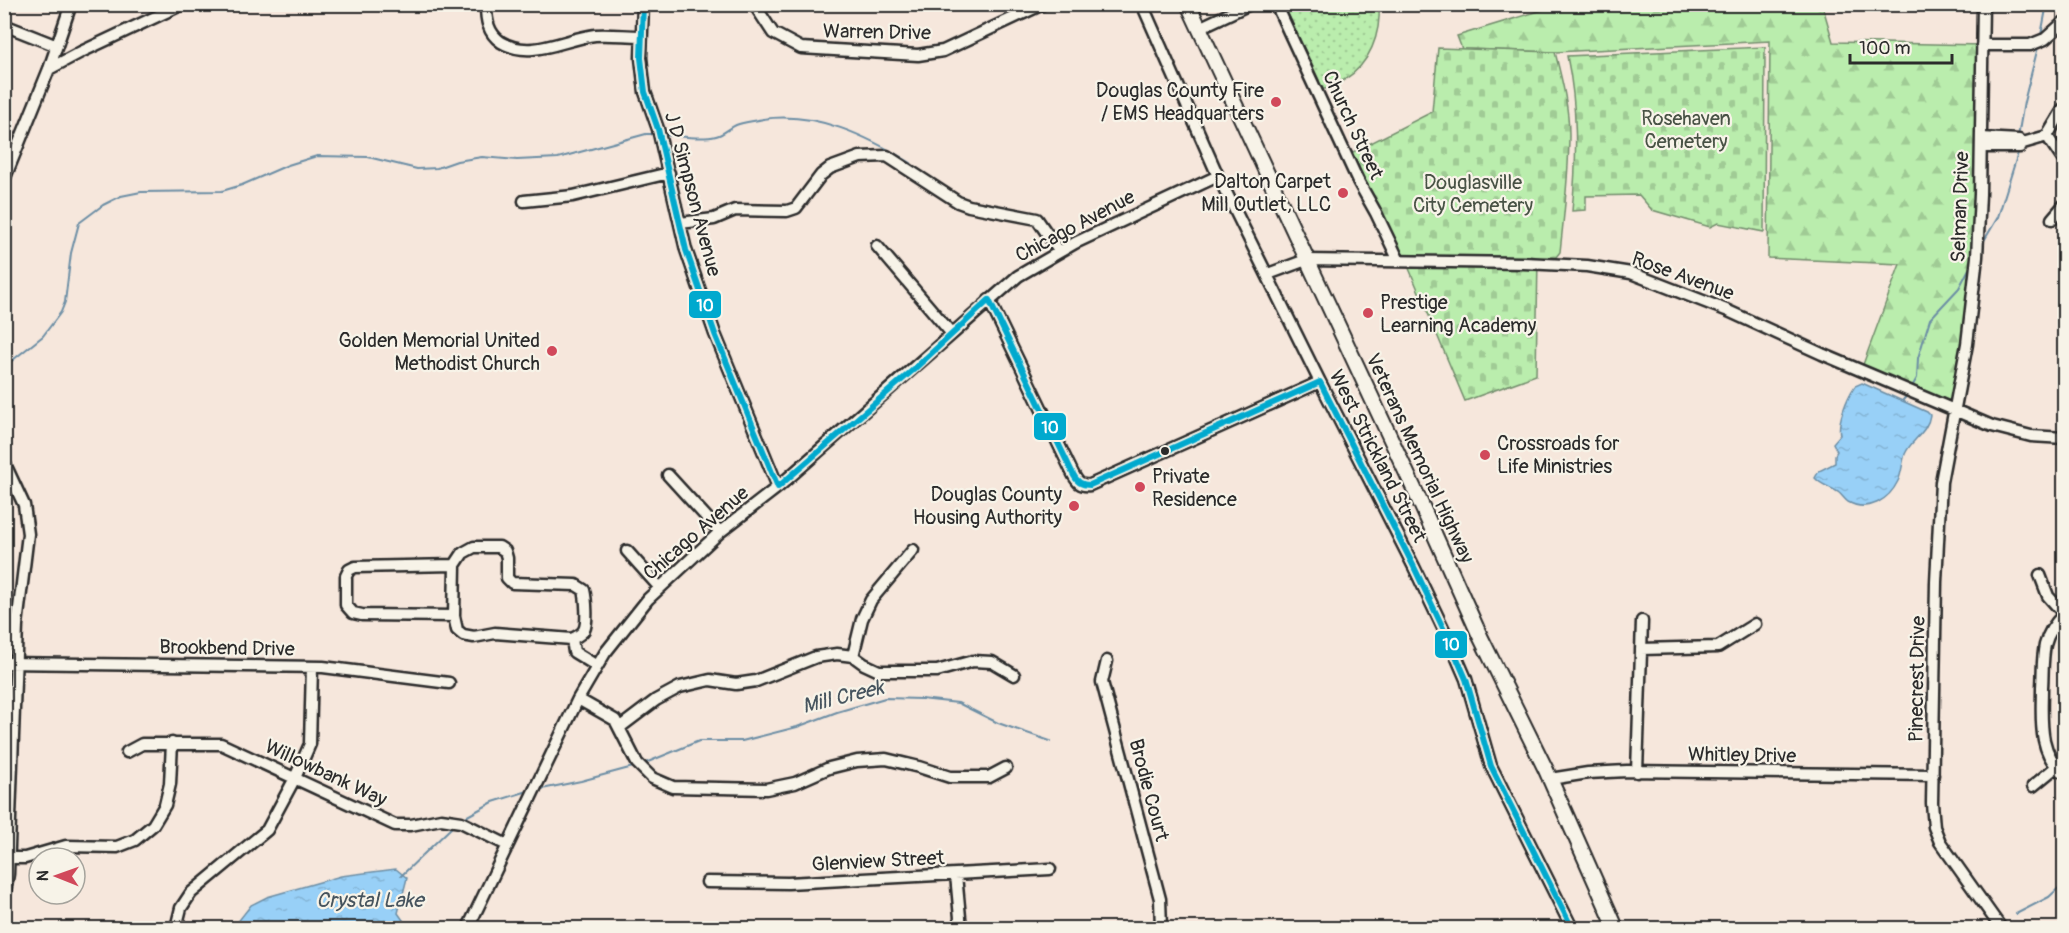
<svg xmlns="http://www.w3.org/2000/svg" width="2069" height="933" font-family="Pangolin,sans-serif">
  <style>
    .forest { fill: url(#forest-firs); stroke: #728c6c; stroke-width: 1.5 }
    .cemetery { fill: url(#cemetery-stones); stroke: #728c6c; stroke-width: 1.5 }
    .park { fill: url(#park-dots); stroke: #728c6c; stroke-width: 1.5 }
    .water { fill: url(#water-ripples); stroke: #6c8ea5; stroke-width: 1.5 }
    .lines { fill: none; stroke-linecap: round; stroke-linejoin: round }
    .stream { stroke: #6c8ea5; stroke-width: 2 }
    .minor-casing { stroke: #2b2b2b; stroke-width: 15 }
    .major-casing { stroke: #2b2b2b; stroke-width: 18 }
    .minor { stroke: #f7f3e8; stroke-width: 10 }
    .major { stroke: #f7f3e8; stroke-width: 14 }
    .bus-1-casing { stroke: #f7f3e8; stroke-width: 10 }
    .bus-1 { stroke: #00a9ce; stroke-width: 6 }
    .poi-dot { fill: #d1495b; stroke: #f7f3e8; stroke-width: 2 }
    .bus-dot { fill: #2b2b2b; stroke: #f7f3e8; stroke-width: 2 }
    .labels { text-anchor: middle; dominant-baseline: central; stroke-width: 4.5; stroke-linejoin: round; paint-order: stroke }
    .street-label { font-size: 20px; fill: #2b2b2b; stroke: #f7f3e8 }
    .poi-label { font-size: 20px; fill: #2b2b2b; stroke: #f7f3e8; text-anchor: end }
    .park-label { font-size: 20px; fill: #485245; stroke: #f7f3e8 }
    .water-label { font-size: 21px; font-style: italic; fill: #46545e; stroke: #f7f3e8 }
    .line-badge { stroke: #f7f3e8; stroke-width: 2 }
    .badge-label { font-size: 16px; text-anchor: middle; font-weight: bold; fill: #fff }
  </style>
  <defs>
    <pattern id="forest-firs" width="22" height="20" patternUnits="userSpaceOnUse" patternTransform="scale(1.5)"><rect width="22" height="20" fill="#baedad"/><path d="M5 1l3.5 6h-7zM16 11l3.5 6h-7z" fill="#a0cb95"/></pattern>
    <pattern id="cemetery-stones" width="16" height="16" patternUnits="userSpaceOnUse" patternTransform="scale(1.5)"><rect width="16" height="16" fill="#baedad"/><path d="M2 7V4a2 2 0 0 1 4 0v3zM10 15v-3a2 2 0 0 1 4 0v3z" fill="#a0cb95"/></pattern>
    <pattern id="park-dots" width="8" height="8" patternUnits="userSpaceOnUse" patternTransform="scale(1.5)"><rect width="8" height="8" fill="#baedad"/><path d="M2 2h.1M6 6h.1" fill="none" stroke="#a0cb95" stroke-width="1.8" stroke-linecap="round"/></pattern>
    <pattern id="water-ripples" width="26" height="14" patternUnits="userSpaceOnUse" patternTransform="scale(1.5)"><rect width="26" height="14" fill="#98d0f7"/><path d="M2 4q2-2 4 0t4 0M15 11q2-2 4 0t4 0" fill="none" stroke="#83b3d4"/></pattern>
  </defs>
  <rect width="100%" height="100%" fill="#f6e7dc"/>
  <filter id="ink" filterUnits="userSpaceOnUse"><feTurbulence type="fractalNoise" baseFrequency=".0167" numOctaves="2"/><feDisplacementMap in="SourceGraphic" scale="12" xChannelSelector="R" yChannelSelector="G"/><feConvolveMatrix kernelMatrix="1 2 1 2 8 2 1 2 1" color-interpolation-filters="sRGB"/></filter>
  <g filter="url(#ink)">
    <!-- forest -->
    <path class="forest" d="M1822 4 1833 42 1982 45 1977 257 1955 410 1861 370 1900 264 1768 258 1770 41 1555 52 1462 49 1457 36 1559 5Z"/>
    <!-- cemetery -->
    <path class="cemetery" d="M1765 47 1764 232 1718 223 1710 227 1652 210 1639 195 1586 196V210L1572 211C1577 158 1578 108 1567 56Z
      M1438 48 1555 52C1562 80 1569 107 1569 135 1569 174 1564 214 1560 252L1556 257 1538 258 1536 375 1465 401 1408 266 1351 153 1432 112Z"/>
    <!-- park -->
    <path class="park" d="M1282 5H1379C1381 34 1370 64 1344 80 1337 84 1331 89 1323 89L1319 86V80L1287 12Z"/>
    <!-- water -->
    <path class="water" d="M1862 383 1927 412 1930 415C1928 432 1911 440 1905 454 1902 463 1902 473 1898 481 1889 500 1868 513 1848 502 1844 499 1842 495 1838 492 1830 487 1821 485 1815 478L1819 471 1835 463V455L1837 451 1833 443 1840 435C1837 422 1847 398 1855 386Z
      M396 869 407 878 398 913 405 923 404 928H233L251 905 267 897 341 876Z"/>
    <g class="lines">
      <!-- stream -->
      <path class="stream" d="M2041 35 2047 4
        M665 135C681 136 701 140 716 136 724 134 729 128 736 125 744 122 755 121 763 119 816 111 867 136 911 163
        M2018 137 2024 102 2038 47
        M1982 244 1998 217 2018 153
        M4 367 43 336 61 312 65 302 71 253 79 223 103 205 121 196 141 192 222 191 242 185 288 165 317 156 368 157 417 169 437 168 457 161 482 157 517 160 558 158 646 134H654
        M1913 385 1917 378 1918 358 1930 319 1959 288 1970 267
        M1903 400 1909 393
        M643 764 699 741H742L797 727 837 712 885 698 921 699 958 703 998 723 1050 741
        M542 789 581 781 633 767
        M462 819 493 802 528 791
        M401 876 453 826
        M2016 914 2049 897 2064 883
        M402 926 414 928"/>
      <!-- minor casing -->
      <g class="minor-casing">
        <path id="minor" d="M643 4 641 58 645 92 658 129 686 250 715 334 778 487
          M754 4 773 33 801 48 918 55 943 51 1043 4
          M1142 4 1218 176 1320 382 1414 567 1453 649 1466 679 1491 766 1572 928
          M1276 4 1358 181 1376 213 1399 261
          M1983 4 1980 194 1977 257 1967 344 1941 482 1936 582 1932 803 1934 827 1940 842 2001 928
          M486 6C486 20 488 33 501 42 531 60 563 39 595 35 610 34 626 36 641 36
          M4 25 57 46
          M1199 28 1250 4
          M1982 45H2030L2045 39 2064 22
          M49 69 81 52 183 4
          M2047 136 2064 108
          M2047 136 2064 161
          M1981 138 2019 140 2023 143
          M1981 147H2020L2023 143 2047 136
          M4 180 49 69 71 4
          M524 201 573 196 669 173
          M2052 219 2064 205
          M680 223 714 219 735 210 787 211 796 208 821 175 830 168 860 157 887 156 958 202 969 206 1037 219 1059 251
          M877 246 952 334
          M1268 274 1306 260 1524 263 1587 266 1631 273 1726 310 1822 354 1992 426 2031 436 2064 438
          M989 300 1073 474C1078 483 1080 486 1090 485L1320 382
          M4 462 24 505 28 534 17 625 8 874 4 898
          M668 475 720 532
          M627 551 660 588
          M2040 575 2048 596 2064 614
          M2064 614C2056 622 2048 633 2045 645 2042 659 2043 673 2042 687 2042 717 2037 753 2064 773
          M454 616 362 615 353 613 346 605V576L349 570 355 567 455 565
          M572 639 495 633 474 637 463 635 457 630 454 616 455 565 463 553 474 547H499L505 551 507 558V578L512 583 576 585 584 590C586 598 588 623 584 630 582 634 576 637 572 639L574 652 597 666
          M1641 649 1718 647 1755 624
          M853 656 862 619 871 600 913 550
          M1107 661 1102 682 1160 899 1161 928
          M4 663 323 667 449 683
          M578 699 615 720 637 763 652 778 673 787 766 789 795 783 829 768 857 761 886 759 919 767 950 777H989L1006 768
          M619 728 656 700 680 687 710 680 736 684 756 681 816 657 837 654 853 656 864 664 879 671H937L973 661 992 662 1014 675
          M127 752 142 744H221L395 825H411L441 819 461 822 507 845
          M1637 772 1642 621
          M1550 779 1588 773 1627 771 1933 775
          M2033 786 2056 767
          M4 858H25L66 846 117 847 135 840 153 825 165 805 170 784 172 743
          M956 875 961 928
          M707 882 788 883 1050 869
          M176 928 181 908 191 893 267 830 295 778 310 744 312 667
          M468 928 578 699 605 653 648 599 720 532 778 487 1018 276 1075 243 1218 176"/>
      </g>
      <!-- major casing -->
      <g class="major-casing">
        <path id="major" d="M1188 4 1416 493 1480 636 1546 770 1616 928"/>
      </g>
      <!-- minor -->
      <use href="#minor" class="minor"/>
      <!-- major -->
      <use href="#major" class="major"/>
      <!-- bus-1 casing -->
      <g class="bus-1-casing">
        <path id="bus-1" d="M643 4 641 58 645 92 658 129 686 250 715 334 778 487 912 371 989 300 1073 474C1077 482 1081 485 1090 485L1320 382 1414 567 1453 649 1466 679 1491 766 1572 928"/>
      </g>
      <!-- bus-1 -->
      <use href="#bus-1" class="bus-1"/>
    </g>
  </g>
  <!-- markers -->
  <g class="poi-dot">
    <circle cx="1276" cy="102" r="6"/>
    <circle cx="1343" cy="193" r="6"/>
    <circle cx="1368" cy="313" r="6"/>
    <circle cx="552" cy="351" r="6"/>
    <circle cx="1485" cy="455" r="6"/>
    <circle cx="1140" cy="487" r="6"/>
    <circle cx="1074" cy="506" r="6"/>
  </g>
  <circle class="bus-dot" cx="1165" cy="451" r="5"/>
  <g class="labels">
    <!-- street labels -->
    <g class="street-label">
      <text transform="translate(877 32) rotate(1)">Warren Drive</text>
      <text transform="translate(1353 125) rotate(65)">Church Street</text>
      <text transform="translate(693 194) rotate(75)">J D Simpson Avenue</text>
      <text transform="translate(1960 207) rotate(-88)">Selman Drive</text>
      <text transform="translate(1075 226) rotate(-28)">Chicago Avenue</text>
      <text transform="translate(1683 276) rotate(20)">Rose Avenue</text>
      <text transform="translate(1378 456) rotate(63)">West Strickland Street</text>
      <text transform="translate(1420 458) rotate(65)">Veterans Memorial Highway</text>
      <text transform="translate(696 533) rotate(-41)">Chicago Avenue</text>
      <text transform="translate(227 648) rotate(1)">Brookbend Drive</text>
      <text transform="translate(1917 679) rotate(-89)">Pinecrest Drive</text>
      <text transform="translate(1742 755) rotate(1)">Whitley Drive</text>
      <text transform="translate(326 773) rotate(25)">Willowbank Way</text>
      <text transform="translate(1149 790) rotate(75)">Brodie Court</text>
      <text transform="translate(878 861) rotate(-3)">Glenview Street</text>
    </g>
    <!-- poi labels -->
    <g class="poi-label">
      <text x="1264" y="90">Douglas County Fire<tspan x="1264" dy="23">/ EMS Headquarters</tspan></text>
      <text x="1331" y="181">Dalton Carpet<tspan x="1331" dy="23">Mill Outlet, LLC</tspan></text>
      <text x="1380" y="302" text-anchor="start">Prestige<tspan x="1380" dy="23">Learning Academy</tspan></text>
      <text x="540" y="340">Golden Memorial United<tspan x="540" dy="23">Methodist Church</tspan></text>
      <text x="1497" y="443" text-anchor="start">Crossroads for<tspan x="1497" dy="23">Life Ministries</tspan></text>
      <text x="1152" y="476" text-anchor="start">Private<tspan x="1152" dy="23">Residence</tspan></text>
      <text x="1062" y="494">Douglas County<tspan x="1062" dy="23">Housing Authority</tspan></text>
    </g>
    <!-- park labels -->
    <g class="park-label">
      <text x="1686" y="118">Rosehaven<tspan x="1686" dy="23">Cemetery</tspan></text>
      <text x="1473" y="182">Douglasville<tspan x="1473" dy="23">City Cemetery</tspan></text>
    </g>
    <!-- water labels -->
    <g class="water-label">
      <text transform="translate(843 697) rotate(-14)">Mill Creek</text>
      <text x="370" y="900">Crystal Lake</text>
    </g>
  </g>
  <g class="line-badge">
    <rect x="688" y="290" width="34" height="29" rx="6" fill="#00a9ce"/>
    <rect x="1033" y="412" width="34" height="29" rx="6" fill="#00a9ce"/>
    <rect x="1434" y="630" width="34" height="29" rx="6" fill="#00a9ce"/>
  </g>
  <g class="badge-label">
    <text x="705" y="311">10</text>
    <text x="1050" y="433">10</text>
    <text x="1451" y="650">10</text>
  </g>
  <!-- margin -->
  <rect width="2069" height="933" fill="none" stroke="#f7f3e8" stroke-width="24"/>
  <rect x="12" y="12" width="2045" height="909" fill="none" stroke="#2b2b2b" stroke-width="2" filter="url(#ink)"/>
  <!-- north arrow -->
  <g transform="translate(57 876) rotate(271)"><circle r="28" fill="#f7f3e8" stroke="#a5a39c" stroke-width="1.5"/>
  <path d="M0-4.5L10 22L0 15L-10 22Z" fill="#d1495b"/>
  <text y="-9" font-size="16" font-weight="bold" text-anchor="middle" fill="#2b2b2b">N</text>
  </g>
  <!-- scale -->
  <path d="M1850 54v9h102v-9" fill="none" stroke="#2b2b2b" stroke-width="3"/>
  <text x="1859" y="54" font-size="18" fill="#2b2b2b" stroke="#f7f3e8" stroke-width="4.5" paint-order="stroke">100 m</text>
</svg>
